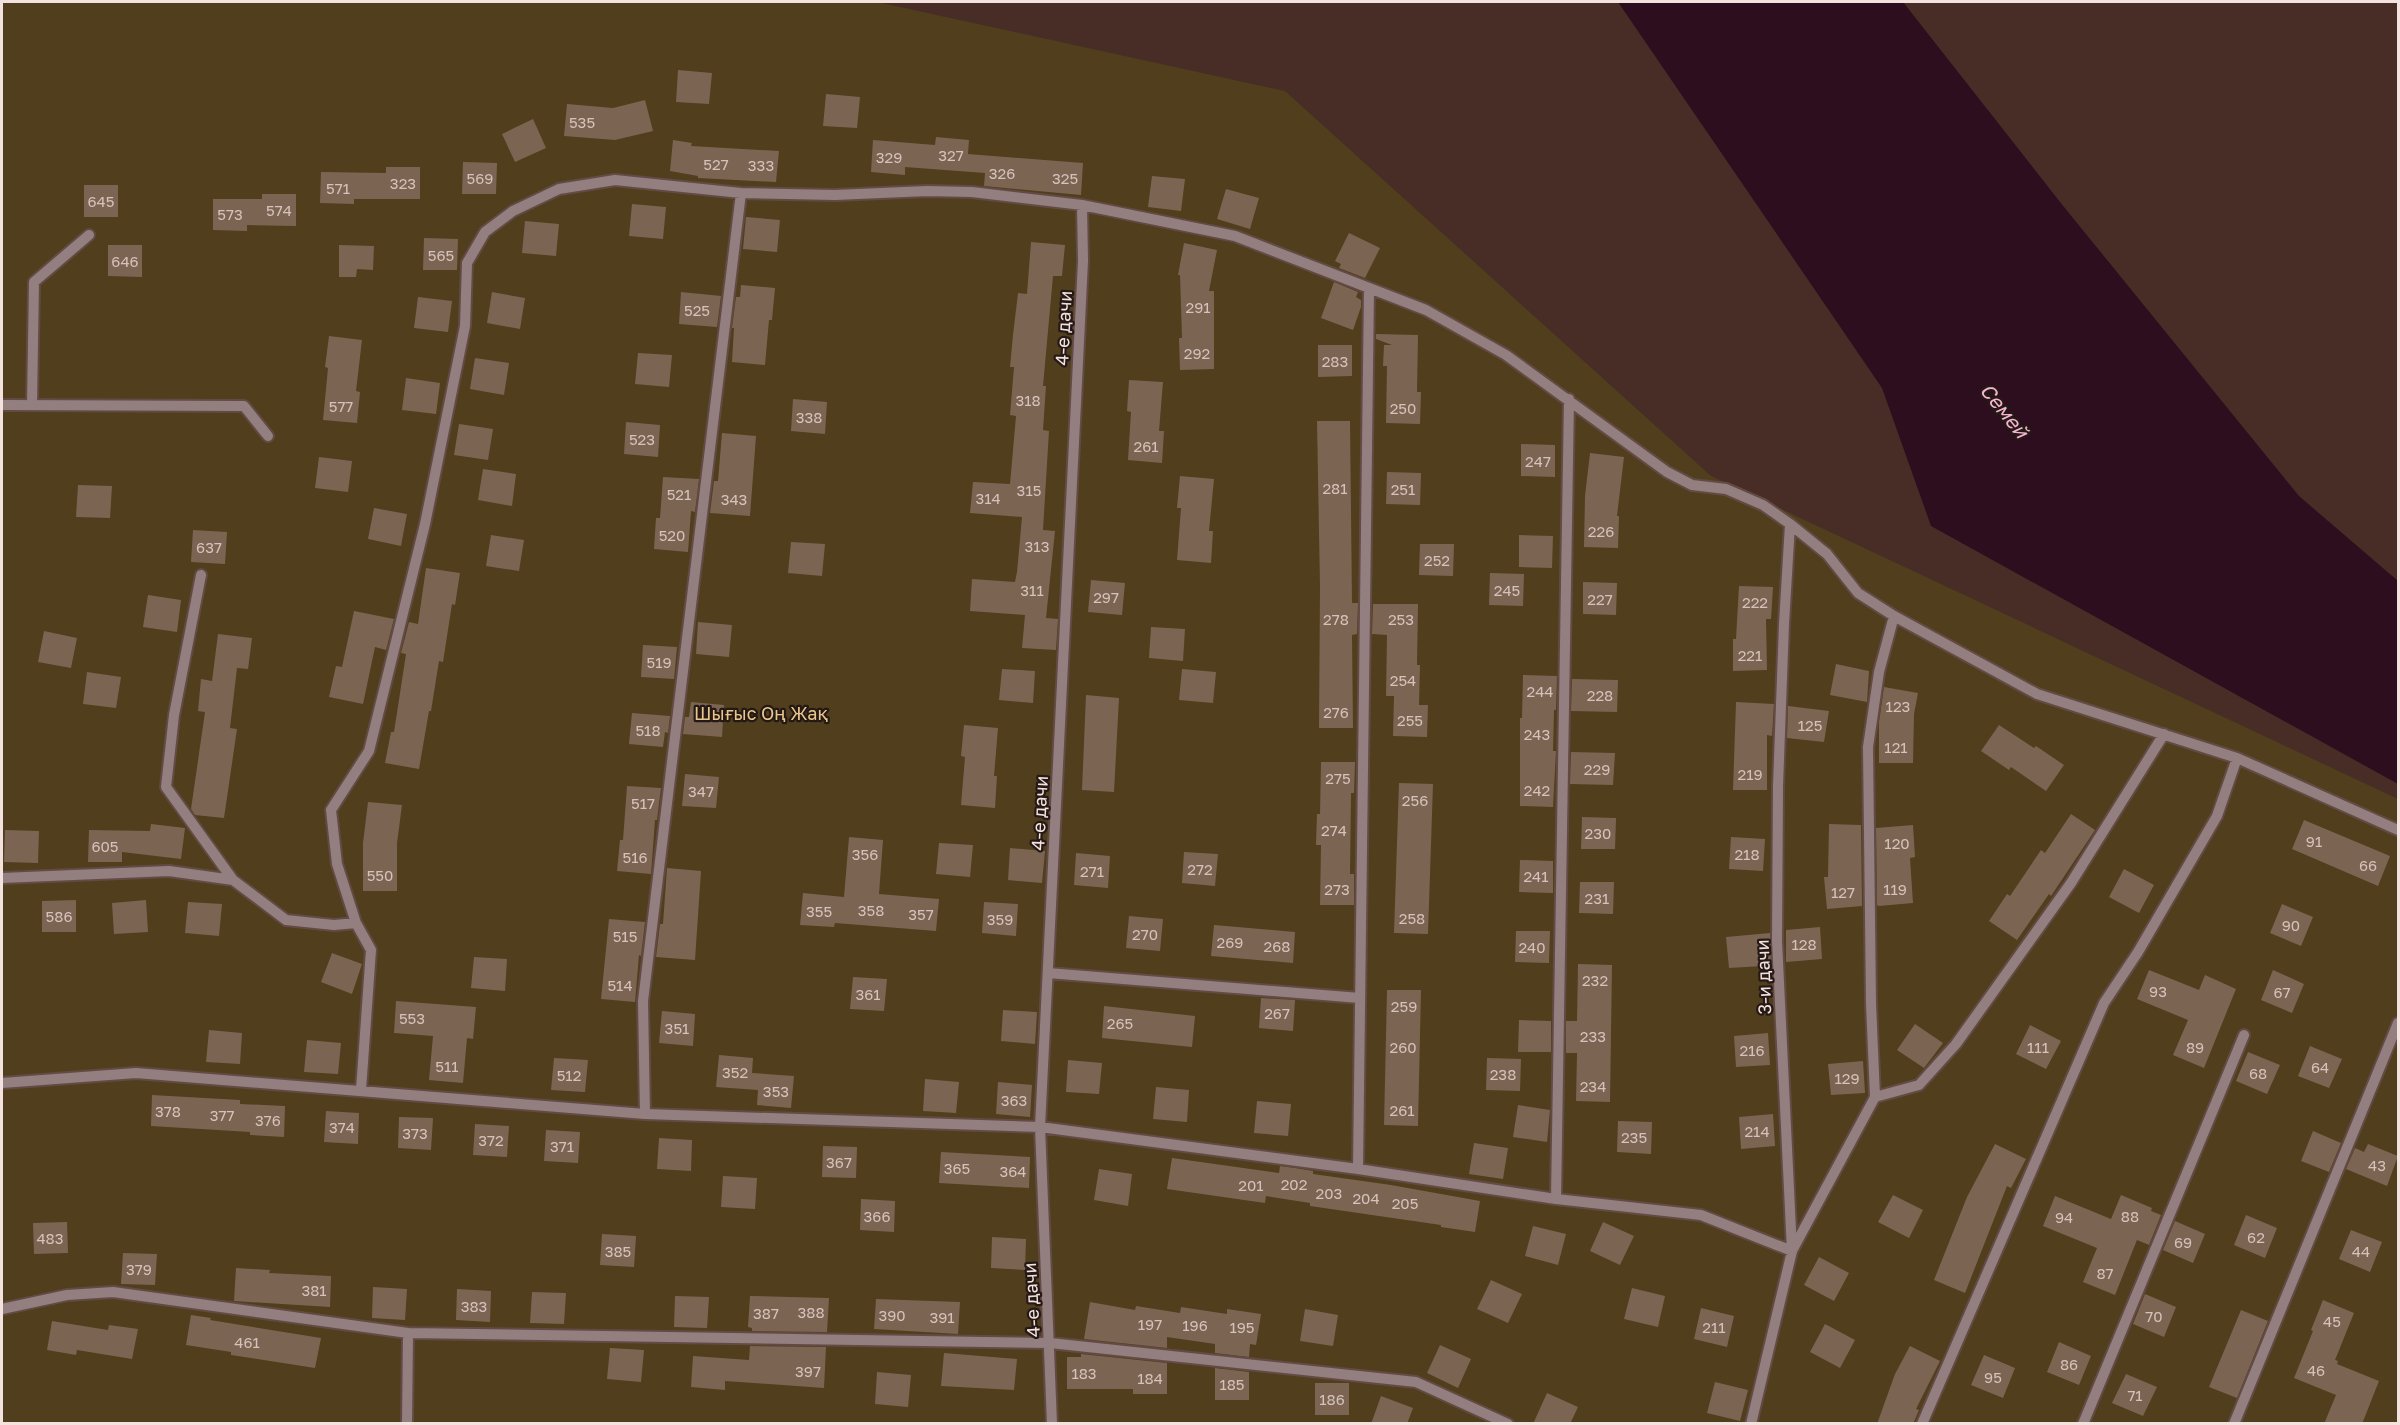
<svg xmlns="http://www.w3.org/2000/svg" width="2400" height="1425" font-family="'Golos Text',sans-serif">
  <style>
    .green { fill: #503e1d }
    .water { fill: #2d0e1e }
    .building { fill: #7c6453 }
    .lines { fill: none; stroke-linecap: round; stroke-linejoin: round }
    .service-casing { stroke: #634a43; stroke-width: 14 }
    .service { stroke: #937f80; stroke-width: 10 }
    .labels { text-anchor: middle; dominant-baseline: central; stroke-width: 4.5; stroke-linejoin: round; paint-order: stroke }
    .number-label { font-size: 15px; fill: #d5c2ba }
    .street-label { font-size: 18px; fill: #f3e2dd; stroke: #251916 }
    .park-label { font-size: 18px; fill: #e9c68b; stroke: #251916 }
    .water-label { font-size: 20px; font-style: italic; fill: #f5b3d1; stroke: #251916 }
  </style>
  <rect width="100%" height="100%" fill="#472d26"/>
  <!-- green -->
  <path class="green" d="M2 2H877L1285 91 1711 476 2398 799V1423L2 1424Z"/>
  <!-- water -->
  <path class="water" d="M1618 2H1903L2064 207 2299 496 2398 581V784L1931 526 1882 388Z"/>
  <!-- building -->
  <path class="building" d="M678 70 712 73 709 104 676 102Z
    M826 94 860 97 857 128 823 126Z
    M645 100 653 131 615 140 564 136 567 104 613 108Z
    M533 119 546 148 515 162 502 134Z
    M936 137 969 140 968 154 1083 163 1081 195 984 186 985 173 905 167V175L871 172 873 140 935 145Z
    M673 140 692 143 691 146 779 151 776 182 698 178V176L670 171Z
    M463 162 497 163 496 194H462Z
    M386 167H420V199H354V204L320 203 321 172 386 173Z
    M1152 176 1185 179 1181 211 1148 207Z
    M84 185H118V217H84Z
    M1226 189 1259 198 1250 229 1217 219Z
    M262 194H296V226L247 225V231L213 230V199H262Z
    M632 204 666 207 663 239 629 236Z
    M746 217 780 220 777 252 743 249Z
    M525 221 559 224 556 256 522 253Z
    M1349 233 1380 248 1365 278 1339 268 1341 264 1335 261Z
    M424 238 458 239 457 270H423Z
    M1031 242 1065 245 1062 276H1053L1043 386H1046L1043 430 1049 431 1043 530 1055 531 1046 618 1058 619 1056 650 1022 648 1025 615 970 611 972 579 1015 582 1017 572 1022 517 970 513 973 482 1010 484 1016 416 1010 415 1014 367H1010L1013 335 1018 293 1027 294Z
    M1184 243 1217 250 1209 291H1214V369L1180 370 1179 338H1182L1180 275H1178Z
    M108 245H142V277L108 276Z
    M339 245 374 246 373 270 357 269 356 277H339Z
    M1334 282 1358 292 1356 297 1361 300V307L1353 330 1321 318Z
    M741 285 775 288 772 320H769L765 365 732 362 734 328H732L736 297H740Z
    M492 292 525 298 520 329 487 323Z
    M681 292 721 296 717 327 679 324Z
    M418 297 452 301 448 332 414 328Z
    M1376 334 1418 335 1417 392H1421L1420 424 1386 423 1387 366H1383L1384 345H1392L1376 339Z
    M329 336 362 340 356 391 360 392 357 423 323 420 328 368 325 367Z
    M1318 345H1352V376L1318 377Z
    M638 353 672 355 669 387 635 384Z
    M475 358 509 363 504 395 470 389Z
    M406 378 440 383 436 414 402 410Z
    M1129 380 1163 382 1159 431H1164L1162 463 1128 460 1131 412 1127 411Z
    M793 399 827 402 825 434 791 431Z
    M1317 421H1350L1352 603H1358L1357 634 1352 635 1353 728H1319L1320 586Z
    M626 422 660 425 658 457 624 454Z
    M459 424 493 429 488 460 454 455Z
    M722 433 756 436 750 516 710 513 714 481H718Z
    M1521 444 1555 445V477L1521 476Z
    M1590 453 1624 457 1617 516H1619L1618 548 1584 547 1585 496Z
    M319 457 352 461 348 492 315 488Z
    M483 469 516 474 512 506 478 500Z
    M1387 472 1421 473 1420 505 1386 504Z
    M1180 476 1214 479 1209 531H1213L1211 563 1177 560 1181 508H1177Z
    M663 477 699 479 695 512 691 511 688 552 654 549 656 518H660Z
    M78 485 112 486 110 518 76 517Z
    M374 508 407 514 401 546 368 539Z
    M193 530 227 532 225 564 191 562Z
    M491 535 524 540 519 571 486 566Z
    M1519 535 1553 536 1552 568 1519 567Z
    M791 542 825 544 822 576 788 573Z
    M1420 544H1454L1453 576 1419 575Z
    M426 568 460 573 455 605 452 604 443 662 439 661 431 711H429L419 769 385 763 391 732H394L406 654 401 653 409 622 418 624Z
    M1490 573 1524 574 1523 606 1489 605Z
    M1091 580 1125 583 1122 615 1088 612Z
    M1583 582 1617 583 1616 615 1583 614Z
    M1739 586 1773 587 1771 619H1766L1767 670 1733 671V639H1736Z
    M148 595 181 600 177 632 143 627Z
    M1373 604H1418L1417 665H1420L1419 705H1428L1427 737 1393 736 1394 696H1386L1387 635 1372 634Z
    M354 611 394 619 386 650 375 647 363 704 329 697 336 666 342 667Z
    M698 622 732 625 729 657 696 654Z
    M1151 627 1185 629 1183 661 1149 658Z
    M44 631 77 638 71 668 38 662Z
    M218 634 252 638 248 669 237 668 230 728 237 729 224 818 195 815 191 809 205 712 198 711 201 679 212 681Z
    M643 645 677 647 674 679 641 677Z
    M1836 664 1869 671 1867 702 1830 695Z
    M1002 669 1035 671 1033 703 999 700Z
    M1182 669 1216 672 1213 703 1179 700Z
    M87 672 121 677 116 708 83 704Z
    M1523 675 1557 676 1556 710H1554L1553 751H1556L1553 807 1520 806V718H1522Z
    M1572 679 1618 680 1617 712 1571 711Z
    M1884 687 1918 693 1914 714 1913 763H1879V722Z
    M1086 695 1119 698 1114 792 1082 790Z
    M691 702 724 705 722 737 683 734 685 717H689Z
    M1736 702 1774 704 1772 736 1767 735V790H1733Z
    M1788 706 1829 711 1824 742 1787 738Z
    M632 713 670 716 668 733 665 732 663 747 629 744Z
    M964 725 998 728 994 776H997L995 808 961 805 965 757 961 756Z
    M1999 725 2034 748 2036 746 2064 765 2046 791 2011 767 2009 770 1981 751Z
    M1571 752 1615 753 1613 785 1570 784Z
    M1321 762H1355L1354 793H1351L1350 874H1354V905H1320L1321 845H1316L1317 814H1320Z
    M685 774 719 777 716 808 682 806Z
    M1399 783 1433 784 1428 934 1394 933Z
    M627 786 661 788 657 820H655L651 874 617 871 620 840H623Z
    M368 802 402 805 397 843V891H363V843Z
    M2071 814 2095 830 2051 896 2049 894 2017 940 1989 921 2007 894 2010 896 2041 850 2045 853Z
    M1582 817 1616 818 1615 849H1581Z
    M2304 820 2390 856 2378 886 2292 849Z
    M151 824 185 828 181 859 122 852V862H88L89 830 150 831Z
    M1829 824 1861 825 1862 906 1827 909 1824 877H1828Z
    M1913 825 1915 857 1910 858 1913 903 1879 906 1877 905 1876 828Z
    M5 830 39 831 38 863 4 862Z
    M849 837 883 840 879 894 939 899 936 931 835 923 834 927 800 925 803 893 844 897Z
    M1731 837 1765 839 1763 871 1729 869Z
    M939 843 973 845 970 877 936 874Z
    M1010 848 1045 851 1042 883 1008 880Z
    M1184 852 1218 854 1215 886 1182 883Z
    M1076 853 1110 856 1108 888 1074 885Z
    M1520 860 1553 861V893L1519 892Z
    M667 868 701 871 695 960 656 957 660 924H663Z
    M2124 869 2154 885 2139 913 2109 897Z
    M1580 882H1614L1613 914 1579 913Z
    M76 900V932H42V901Z
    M146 900 148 932 114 934 112 903Z
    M188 902 222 904 219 936 185 933Z
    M984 902 1018 904 1016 936 982 933Z
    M2282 904 2313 917 2301 946 2270 933Z
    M1129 916 1163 919 1160 951 1126 948Z
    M609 919 645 922 641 956 639 955 635 1002 601 999Z
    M1214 925 1295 932 1293 963 1211 956Z
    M1820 927 1822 959 1786 962V930Z
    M1516 931H1550L1549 963 1515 962Z
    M1770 933 1771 963H1763V966L1729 968 1726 937Z
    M332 953 362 964 352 994 321 982Z
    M474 957 507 959 505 991 471 988Z
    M1578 964 1612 965 1610 1102 1576 1101 1577 1053H1566V1021H1577Z
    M2149 970 2199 990 2205 975 2236 989 2204 1068 2173 1055 2188 1020 2137 999Z
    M2273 970 2304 984 2292 1013 2261 1000Z
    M853 977 887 979 884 1011 850 1009Z
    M1387 990H1421L1418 1126 1384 1125Z
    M1261 998 1295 1000 1293 1031 1259 1028Z
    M396 1001 476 1007 473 1039 467 1038 463 1083 429 1080 433 1036 394 1033Z
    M1104 1006 1195 1016 1192 1047 1102 1038Z
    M1003 1010 1037 1012 1035 1044 1001 1041Z
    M662 1011 695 1014 693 1046 659 1043Z
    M1519 1020 1551 1021V1052H1518Z
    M1915 1024 1943 1043 1924 1068 1897 1050Z
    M2030 1025 2061 1041 2046 1069 2016 1054Z
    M209 1030 242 1033 240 1064 206 1062Z
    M1768 1033 1770 1065 1736 1067 1734 1036Z
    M307 1040 341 1043 338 1074 304 1072Z
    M2310 1046 2342 1059 2329 1088 2298 1076Z
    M2248 1052 2280 1065 2267 1094 2236 1081Z
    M719 1055 753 1058 752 1073 794 1076 791 1108 757 1105 758 1090 716 1087Z
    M554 1058 588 1060 585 1092 551 1090Z
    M1487 1058 1521 1059 1520 1091 1486 1090Z
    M1068 1060 1102 1063 1099 1094 1066 1092Z
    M1863 1061 1865 1093 1831 1095 1828 1064Z
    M925 1079 959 1082 956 1113 923 1111Z
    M998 1082 1032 1085 1030 1117 996 1114Z
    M1156 1087 1189 1090 1187 1122 1153 1119Z
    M152 1095 240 1100V1104L285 1106 284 1137 250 1135V1132L151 1126Z
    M1257 1101 1291 1104 1288 1136 1254 1133Z
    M1518 1105 1550 1110 1547 1142 1513 1137Z
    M326 1111 359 1113 358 1144 324 1142Z
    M1773 1114 1775 1146 1741 1149 1739 1117Z
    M399 1117 433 1118 431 1150 398 1148Z
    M1618 1121 1652 1122 1651 1154 1617 1152Z
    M475 1124 509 1126 507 1157 473 1155Z
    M546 1130 580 1132 578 1163 544 1161Z
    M2313 1131 2341 1143 2329 1172 2301 1161Z
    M659 1138 692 1140 691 1171 657 1169Z
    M1474 1143 1508 1148 1503 1179 1469 1174Z
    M1995 1144 2026 1159 2011 1188 2007 1186 1965 1293 1934 1280 1967 1197Z
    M2368 1144 2398 1156 2387 1186 2346 1169 2355 1148 2364 1152Z
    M823 1146 857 1147 856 1178 822 1177Z
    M941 1152 1030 1157 1029 1188 939 1183Z
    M1172 1158 1279 1173 1280 1166 1295 1168 1313 1171V1174L1391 1185 1480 1201 1475 1232 1441 1227V1225L1310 1206V1203L1266 1196 1265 1203 1167 1189Z
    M1099 1169 1132 1174 1128 1206 1094 1200Z
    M723 1176 757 1178 755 1209 721 1207Z
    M1893 1195 1923 1210 1909 1238 1878 1222Z
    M2121 1195 2152 1208 2151 1211 2161 1215 2149 1245 2137 1240 2115 1295 2083 1282 2097 1248 2043 1226 2055 1196 2111 1219Z
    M861 1199 895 1201 894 1232 860 1230Z
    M2246 1215 2277 1228 2265 1258 2234 1245Z
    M2175 1221 2205 1234 2193 1263 2163 1250Z
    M67 1222 68 1253 34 1254 33 1223Z
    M1603 1222 1634 1236 1620 1265 1590 1251Z
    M1533 1226 1566 1234 1558 1265 1525 1256Z
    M2351 1230 2382 1242 2370 1272 2339 1259Z
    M602 1234 636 1236 634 1267 600 1265Z
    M992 1237 1026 1239 1025 1270 991 1268Z
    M123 1253 157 1254 155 1285 121 1284Z
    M1819 1257 1849 1273 1834 1301 1804 1285Z
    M236 1268 270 1270 269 1273 331 1276 330 1307 234 1301Z
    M1491 1280 1522 1294 1508 1323 1477 1309Z
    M373 1287 407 1289 405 1320 372 1318Z
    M1632 1288 1665 1296 1658 1327 1624 1319Z
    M457 1289 491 1291 490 1322 456 1320Z
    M532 1292 566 1293 564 1324 530 1323Z
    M2145 1294 2176 1307 2164 1337 2133 1324Z
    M675 1296 709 1297 707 1328 674 1327Z
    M750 1296 829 1298 827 1332 752 1331V1328L748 1327Z
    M876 1299 960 1302 958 1334 874 1329Z
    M2323 1300 2354 1313 2335 1360 2338 1361 2337 1364 2379 1381 2362 1424H2324L2336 1395 2294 1378 2313 1331 2311 1330Z
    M1090 1302 1135 1310 1136 1306 1180 1313 1181 1307 1227 1314V1309L1261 1314 1256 1345 1250 1344 1249 1357 1215 1353V1344L1167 1337V1348L1084 1339Z
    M1701 1308 1734 1316 1727 1347 1694 1339Z
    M1305 1309 1338 1315 1333 1346 1300 1341Z
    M2241 1310 2268 1321 2237 1398 2209 1387Z
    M191 1315 211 1318 210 1320 321 1338 315 1368 231 1355V1352L186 1345Z
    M52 1321 108 1330 109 1325 138 1329 132 1359 77 1350 76 1355 47 1350Z
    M1825 1324 1855 1340 1840 1368 1810 1352Z
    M2059 1342 2091 1356 2079 1385 2047 1372Z
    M1440 1345 1471 1359 1458 1388 1427 1373Z
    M750 1346 826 1347 824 1388 725 1381V1390L691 1387 693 1356 749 1360Z
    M1910 1346 1940 1361 1916 1409 1919 1410 1913 1424H1877L1895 1374Z
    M610 1348 644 1350 641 1382 607 1379Z
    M944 1353 1017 1359 1014 1390 941 1386Z
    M1081 1354 1167 1363V1394H1133V1389H1067V1357H1081Z
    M1984 1355 2015 1368 2003 1398 1971 1385Z
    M1215 1368 1249 1372V1400H1215Z
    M877 1372 911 1375 908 1407 875 1404Z
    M2126 1374 2157 1387 2143 1416 2112 1403Z
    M1715 1382 1748 1390 1740 1421 1707 1413Z
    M1315 1383H1349V1415H1315Z
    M1547 1393 1578 1407 1570 1424H1533Z
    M1381 1396 1413 1408 1407 1424H1371Z"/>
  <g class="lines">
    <!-- service casing -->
    <g class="service-casing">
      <path id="service" d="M2 405 244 406 268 436
        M32 405 34 282 89 235
        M201 575 174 715 166 787 233 880
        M2 878 169 871 233 880 286 920 334 925 356 923
        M1048 973 1360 998
        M2 1083 136 1073 645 1114 1040 1127 1358 1169 1556 1199 1701 1215 1792 1251 1875 1097 1919 1085 1956 1044 2071 883 2164 734
        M361 1090 371 950 356 923 337 864 331 810 369 751 425 524 465 326 467 263 485 232 513 211 559 189 615 180 741 193 835 195 927 191 972 192 1082 205 1235 236 1426 310 1506 355 1667 472 1692 485 1726 489 1763 505 1790 524 1827 554 1858 593 1894 616 2037 694 2237 758 2398 830
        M1875 1097 1871 1003 1868 747 1879 672 1894 616
        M645 1114 643 1001 741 193
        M1358 1169 1369 288
        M1556 1199 1569 399
        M2 1309 67 1295 113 1292 408 1333
        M407 1424 408 1333 1050 1343 1416 1382 1508 1424
        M1052 1424 1040 1127 1083 261 1082 205
        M1751 1424 1792 1251 1777 941 1778 786 1784 624 1790 524
        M1922 1424 2104 1003 2138 952 2217 816 2237 758
        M2083 1424 2244 1035
        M2234 1424 2398 1023"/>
    </g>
    <!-- service -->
    <use href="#service" class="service"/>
  </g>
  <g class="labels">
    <!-- number labels -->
    <g class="number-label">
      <text x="582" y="122">535</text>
      <text x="951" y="155">327</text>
      <text x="889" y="157">329</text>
      <text x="716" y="164">527</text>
      <text x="761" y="165">333</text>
      <text x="1002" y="173">326</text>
      <text x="480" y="178">569</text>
      <text x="1065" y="178">325</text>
      <text x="403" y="183">323</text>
      <text x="338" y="188">571</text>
      <text x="101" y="201">645</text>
      <text x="279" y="210">574</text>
      <text x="230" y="214">573</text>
      <text x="441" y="255">565</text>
      <text x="125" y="261">646</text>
      <text x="1198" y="307">291</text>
      <text x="697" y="310">525</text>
      <text x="1197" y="353">292</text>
      <text x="1335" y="361">283</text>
      <text x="1028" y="400">318</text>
      <text x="341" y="406">577</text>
      <text x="1403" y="408">250</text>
      <text x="809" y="417">338</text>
      <text x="642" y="439">523</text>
      <text x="1146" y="446">261</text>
      <text x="1538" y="461">247</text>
      <text x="1335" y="488">281</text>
      <text x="1403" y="489">251</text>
      <text x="1029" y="490">315</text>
      <text x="679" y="494">521</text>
      <text x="988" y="498">314</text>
      <text x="734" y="499">343</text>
      <text x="1601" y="531">226</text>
      <text x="672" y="535">520</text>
      <text x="1037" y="546">313</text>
      <text x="209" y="547">637</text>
      <text x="1437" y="560">252</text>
      <text x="1032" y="590">311</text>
      <text x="1507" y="590">245</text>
      <text x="1106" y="597">297</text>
      <text x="1600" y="599">227</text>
      <text x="1755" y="602">222</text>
      <text x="1336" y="619">278</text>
      <text x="1401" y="619">253</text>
      <text x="1750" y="655">221</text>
      <text x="659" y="662">519</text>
      <text x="1403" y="680">254</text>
      <text x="1540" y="691">244</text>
      <text x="1600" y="695">228</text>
      <text x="1898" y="706">123</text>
      <text x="1336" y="712">276</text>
      <text x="1410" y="720">255</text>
      <text x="1810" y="725">125</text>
      <text x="648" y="730">518</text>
      <text x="1537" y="734">243</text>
      <text x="1896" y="747">121</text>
      <text x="1597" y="769">229</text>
      <text x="1750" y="774">219</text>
      <text x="1338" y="778">275</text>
      <text x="1537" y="790">242</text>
      <text x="701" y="791">347</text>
      <text x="1415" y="800">256</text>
      <text x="643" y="803">517</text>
      <text x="1334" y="830">274</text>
      <text x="1598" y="833">230</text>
      <text x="2314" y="841">91</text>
      <text x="1897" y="843">120</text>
      <text x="105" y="846">605</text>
      <text x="865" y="854">356</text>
      <text x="1747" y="854">218</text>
      <text x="635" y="857">516</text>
      <text x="2368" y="865">66</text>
      <text x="1200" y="869">272</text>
      <text x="1092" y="871">271</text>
      <text x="380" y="875">550</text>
      <text x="1536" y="876">241</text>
      <text x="1337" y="889">273</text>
      <text x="1895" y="889">119</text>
      <text x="1843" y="892">127</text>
      <text x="1597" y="898">231</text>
      <text x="871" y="910">358</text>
      <text x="819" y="911">355</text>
      <text x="921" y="914">357</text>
      <text x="59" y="916">586</text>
      <text x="1412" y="918">258</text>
      <text x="1000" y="919">359</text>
      <text x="2291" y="925">90</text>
      <text x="1145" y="934">270</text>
      <text x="625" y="936">515</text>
      <text x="1230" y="942">269</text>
      <text x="1804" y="944">128</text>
      <text x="1277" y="946">268</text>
      <text x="1532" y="947">240</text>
      <text x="1595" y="980">232</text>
      <text x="620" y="985">514</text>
      <text x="2158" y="991">93</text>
      <text x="2282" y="992">67</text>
      <text x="868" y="994">361</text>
      <text x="1404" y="1006">259</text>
      <text x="1277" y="1013">267</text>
      <text x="412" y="1018">553</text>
      <text x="1120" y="1023">265</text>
      <text x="677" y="1028">351</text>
      <text x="1593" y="1036">233</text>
      <text x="1403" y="1047">260</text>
      <text x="2038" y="1047">111</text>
      <text x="2195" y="1047">89</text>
      <text x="1752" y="1050">216</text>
      <text x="447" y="1066">511</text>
      <text x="2320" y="1067">64</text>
      <text x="735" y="1072">352</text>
      <text x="2258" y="1073">68</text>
      <text x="1503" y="1074">238</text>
      <text x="569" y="1075">512</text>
      <text x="1847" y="1078">129</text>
      <text x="1593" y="1086">234</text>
      <text x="776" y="1091">353</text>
      <text x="1014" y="1100">363</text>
      <text x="1402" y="1110">261</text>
      <text x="168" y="1111">378</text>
      <text x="222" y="1115">377</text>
      <text x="268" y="1120">376</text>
      <text x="342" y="1127">374</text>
      <text x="1757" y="1131">214</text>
      <text x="415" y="1133">373</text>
      <text x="1634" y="1137">235</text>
      <text x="491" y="1140">372</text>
      <text x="562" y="1146">371</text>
      <text x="839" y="1162">367</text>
      <text x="2377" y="1165">43</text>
      <text x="957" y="1168">365</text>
      <text x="1013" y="1171">364</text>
      <text x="1294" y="1184">202</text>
      <text x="1251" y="1185">201</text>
      <text x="1329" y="1193">203</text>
      <text x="1366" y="1198">204</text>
      <text x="1405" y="1203">205</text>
      <text x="877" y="1216">366</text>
      <text x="2130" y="1216">88</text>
      <text x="2064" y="1217">94</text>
      <text x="2256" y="1237">62</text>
      <text x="50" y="1238">483</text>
      <text x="2183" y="1242">69</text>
      <text x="618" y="1251">385</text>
      <text x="2361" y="1251">44</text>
      <text x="139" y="1269">379</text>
      <text x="2105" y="1273">87</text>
      <text x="314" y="1290">381</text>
      <text x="474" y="1306">383</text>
      <text x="811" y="1312">388</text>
      <text x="766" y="1313">387</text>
      <text x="892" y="1315">390</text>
      <text x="2154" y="1316">70</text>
      <text x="942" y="1317">391</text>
      <text x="2332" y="1321">45</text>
      <text x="1150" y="1324">197</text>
      <text x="1195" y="1325">196</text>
      <text x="1242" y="1327">195</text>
      <text x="1714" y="1327">211</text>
      <text x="247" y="1342">461</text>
      <text x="2069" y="1364">86</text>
      <text x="2316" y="1370">46</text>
      <text x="808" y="1371">397</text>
      <text x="1084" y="1373">183</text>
      <text x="1993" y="1377">95</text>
      <text x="1150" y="1378">184</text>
      <text x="1232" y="1384">185</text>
      <text x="2135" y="1395">71</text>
      <text x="1332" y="1399">186</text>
    </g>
    <!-- street labels -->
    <g class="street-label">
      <text transform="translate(1063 328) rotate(-87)">4-е дачи</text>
      <text transform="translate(1039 813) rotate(-87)">4-е дачи</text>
      <text transform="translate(1763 977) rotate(-92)">3-и дачи</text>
      <text transform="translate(1031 1300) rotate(-93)">4-е дачи</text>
    </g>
    <!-- park labels -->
    <g class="park-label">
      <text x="761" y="713">Шығыс Оң Жақ</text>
    </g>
    <!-- water labels -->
    <g class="water-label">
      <text transform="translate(2005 410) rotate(51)">Семей</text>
    </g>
  </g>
  <!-- border -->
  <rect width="2400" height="1425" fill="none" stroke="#f3e2dd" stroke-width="6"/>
</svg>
